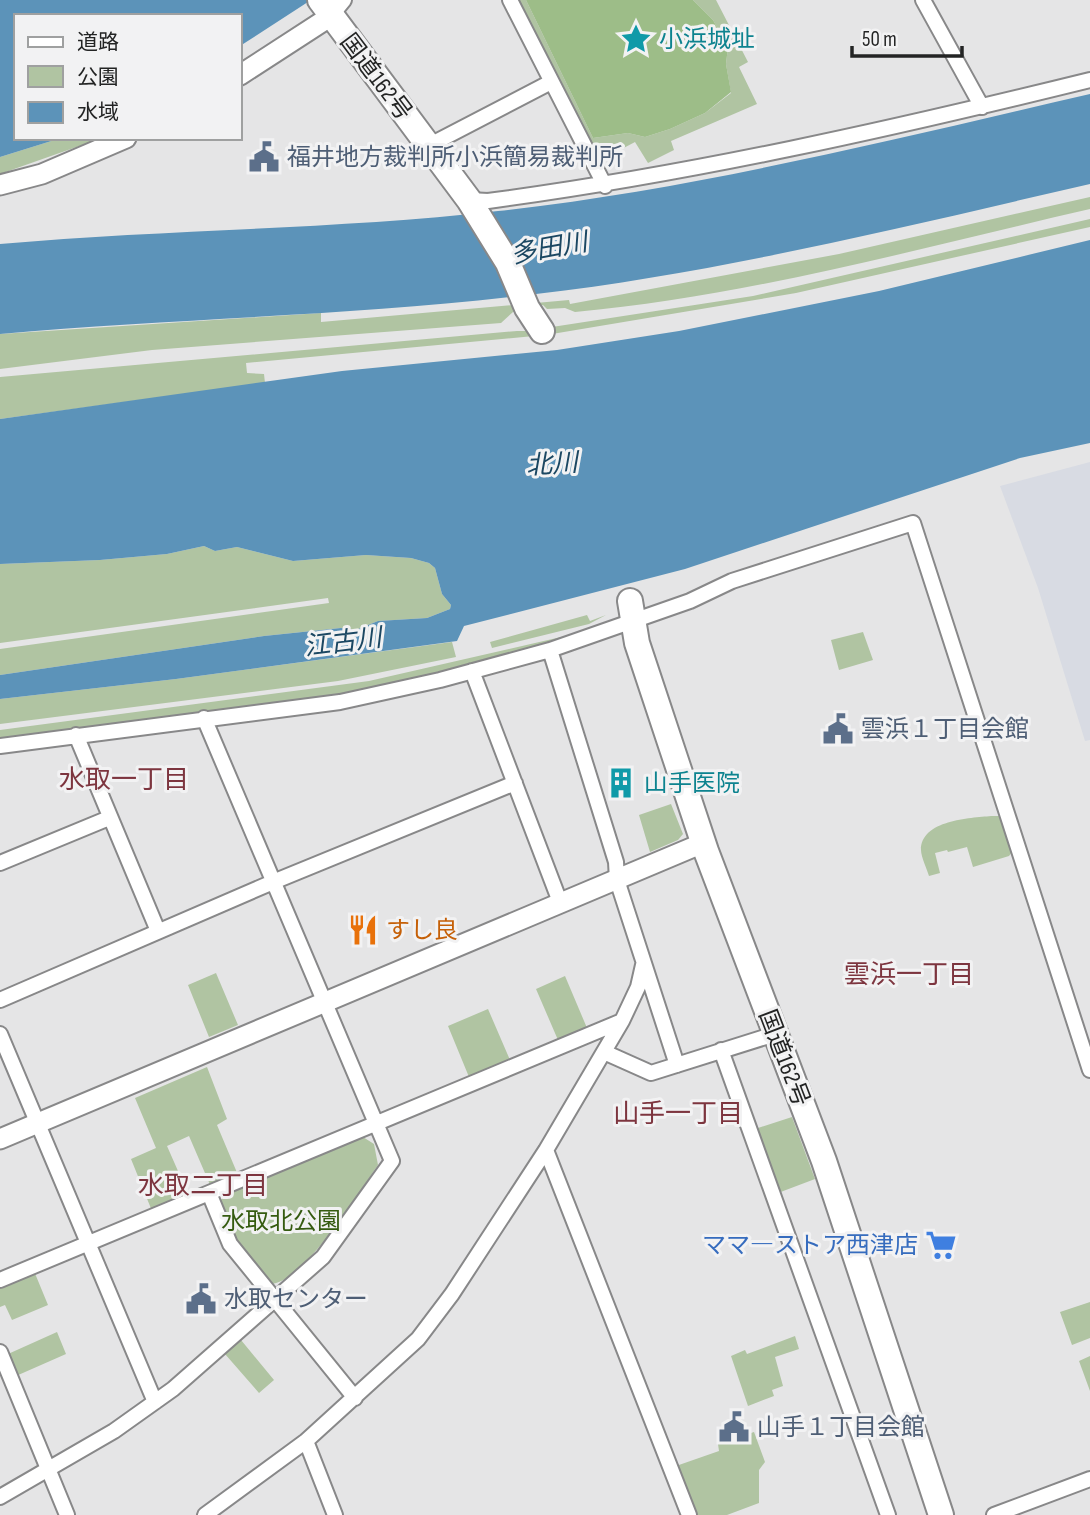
<svg xmlns="http://www.w3.org/2000/svg" width="1090" height="1515" font-family="'Sofia Sans Condensed','Noto Sans JP',sans-serif">
  <style>
    .built { fill: #d8dbe3 }
    .green { fill: #b0c4a2 }
    .forest { fill: #9dbd88 }
    .water { fill: #5c93b9 }
    .lines { fill: none; stroke-linecap: round; stroke-linejoin: round }
    .minor-casing { stroke: #888889; stroke-width: 18 }
    .tertiary-casing { stroke: #888889; stroke-width: 23 }
    .trunk-casing { stroke: #888889; stroke-width: 28 }
    .minor { stroke: #fff; stroke-width: 14 }
    .tertiary { stroke: #fff; stroke-width: 19 }
    .trunk { stroke: #fff; stroke-width: 24 }
    .labels { text-anchor: middle; dominant-baseline: central; stroke-width: 6; stroke-linejoin: round; paint-order: stroke }
    .culture-label { font-size: 24px; fill: #0d838f; stroke: #f2f2f3; text-anchor: start }
    .street-label { font-size: 24px; fill: #232424; stroke: #f2f2f3 }
    .service-label { font-size: 24px; fill: #4e5e75; stroke: #f2f2f3; text-anchor: start }
    .food-label { font-size: 24px; fill: #c56008; stroke: #f2f2f3; text-anchor: start }
    .park-label { font-size: 24px; fill: #355b10; stroke: #f2f2f3 }
    .shop-label { font-size: 24px; fill: #366cbe; stroke: #f2f2f3; text-anchor: end }
    .water-label { font-size: 26px; font-style: italic; fill: #1b4762; stroke: #f2f2f3 }
    .neighbourhood-label { font-size: 26px; fill: #7d353f; stroke: #f2f2f3 }
  </style>
  <rect width="100%" height="100%" fill="#e5e5e6"/>
  <!-- built -->
  <path class="built" d="M1090 462V740L1085 741 1038 588 1000 486Z"/>
  <!-- green -->
  <path class="green" d="M517 0H526L593 138 628 133 645 137 670 129 705 113 731 93 726 64 728 47 713 20 693 0H716L748 62 739 67 757 104 671 141 674 150 648 163 635 142 599 161Z
    M61 138H102L0 174V157Z
    M1090 197V209C920 248 750 296 575 312L565 308 547 309 543 305 513 312 501 323 152 350 0 369V334L321 313V322L569 300 570 304 839 254Z
    M1090 219V227L796 293 552 334V327L753 296Z
    M517 331H528L534 336 246 363 247 373 264 374 265 383 0 419V377Z
    M204 546 215 551 237 547 293 561 366 555 411 558 429 563 435 568 442 594 451 605 450 609 427 618 378 621 356 630 341 628 264 636 0 675V649L329 603 328 598 0 643V564L100 560 167 554Z
    M587 615 590 621 606 615 589 624 492 648 490 642Z
    M863 632 873 660 839 670 831 640Z
    M574 634 447 672 336 696 0 739V730L369 681Z
    M452 642 456 657 338 681 0 724V699L176 679Z
    M671 804 683 834 678 840 650 852 639 815Z
    M991 816H1000L1012 852 1009 856 973 867 967 847 948 852 947 850 935 853 940 873 929 876C927 869 921 857 921 850 921 820 970 818 991 816Z
    M216 973 238 1025 209 1037 188 985Z
    M565 976 587 1028 558 1040 536 989Z
    M488 1009 510 1060 469 1077 448 1026Z
    M207 1067 227 1119 217 1125 238 1175 211 1187 189 1136 167 1146 189 1196 152 1211 131 1159 156 1148 135 1098Z
    M792 1117 815 1179 778 1193 755 1129Z
    M363 1137 374 1144 378 1165C359 1192 303 1284 270 1284L236 1240 220 1202 223 1196Z
    M34 1271 48 1305 12 1320 5 1305 0 1307V1286Z
    M1090 1302V1338L1072 1345 1060 1312Z
    M57 1332 66 1354 16 1376 8 1354Z
    M795 1336 799 1349 775 1357 783 1386 772 1390 774 1396 748 1406 731 1356 745 1350 747 1354Z
    M241 1340 274 1380 259 1393 225 1354Z
    M1090 1356V1391L1079 1361Z
    M754 1432 765 1462 759 1470V1503L727 1515H694L676 1466 719 1451 718 1444Z"/>
  <!-- forest -->
  <path class="forest" d="M526 0H693L713 20 728 47 726 64 731 92 705 113 670 129 645 137 628 133 593 138Z"/>
  <!-- water -->
  <path class="water" d="M0 0H311L240 46V16H16V138H61L0 157Z
    M1090 94V184C907 226 723 272 536 294 358 316 178 318 0 334V244C165 229 333 230 498 211 698 189 894 139 1090 94Z
    M1090 240V443L1020 458 685 569 464 626 457 641 176 679 0 699V675L264 636 341 628 356 630 378 621 427 618 450 609 451 605 442 594 435 568 429 563 411 558 366 555 293 561 237 547 215 551 204 546 167 554 100 560 0 564V419L342 371 557 350 679 331 879 291Z"/>
  <g class="lines">
    <!-- minor casing -->
    <g class="minor-casing">
      <path id="minor" d="M510 0 605 186
        M923 0 982 107
        M331 16 344 0
        M428 146 551 82
        M469 200 488 201C691 174 891 129 1090 80
        M550 650 616 862 617 880 677 1065
        M472 671 560 902
        M76 735 158 931
        M0 746 340 702 440 680 550 650 690 601 732 581 913 523 1090 1070
        M0 863 109 818
        M0 1000 273 882 515 783
        M0 1034 155 1402
        M721 1050 888 1515
        M604 1052 651 1073 775 1034
        M546 1150 689 1515
        M209 1193 230 1244 355 1398
        M0 1280 622 1021
        M0 1352 67 1515
        M306 1441 335 1515
        M0 1497 114 1431 173 1389 323 1257 392 1161 204 718
        M205 1515 306 1441 418 1339 452 1294 546 1150 622 1021 638 987 643 965
        M994 1515 1090 1479"/>
    </g>
    <!-- tertiary casing -->
    <g class="tertiary-casing">
      <path id="tertiary" d="M240 75 331 16
        M0 185 42 174 126 138
        M0 1139 703 843"/>
    </g>
    <!-- trunk casing -->
    <g class="trunk-casing">
      <path id="trunk" d="M320 0 469 200 508 263 527 308 542 331
        M630 601 637 643 706 851 824 1161 941 1515"/>
    </g>
    <!-- minor -->
    <use href="#minor" class="minor"/>
    <!-- tertiary -->
    <use href="#tertiary" class="tertiary"/>
    <!-- trunk -->
    <use href="#trunk" class="trunk"/>
  </g>
  <!-- icons -->
  <defs>
    <g id="sight-bare" transform="scale(2.415)"><path d="M0-6L1.8-2.2L6-1.7L2.9 1.2L3.7 5.4L0 3.3L-3.7 5.4L-2.9 1.2L-6-1.7L-1.8-2.2Z" fill="#0f9aa8" stroke="#f2f2f3" stroke-width="2.5" paint-order="stroke"/></g>
    <g id="civic-bare" transform="scale(2.415)"><path d="M-.6-6.5H3V-4.5H.6V-3L4-1V1h2V6H-6V1h2V-1L-.6-3ZM-1.2 2.5V6h2.4V2.5Z" fill="#5c6f8a" stroke="#f2f2f3" stroke-width="2.5" paint-order="stroke"/></g>
    <g id="building-bare" transform="scale(2.415)"><path d="M-4-6H4V6H1V3H-1V6H-4ZM-2.5-4.3h1.7v1.8h-1.7ZM.8-4.3h1.7v1.8H.8ZM-2.5-1h1.7V.8h-1.7ZM.8-1h1.7V.8H.8Z" fill="#0f9aa8" stroke="#f2f2f3" stroke-width="2.5" paint-order="stroke"/></g>
    <g id="restaurant-bare" transform="scale(2.415)"><path d="M-5-6h1v4h1v-4h1v4h1v-4h1v5L-1.5 .5V6h-2V.5L-5-1ZM5-6V6H3V1.5H1.5Q1.5-4 5-6Z" fill="#e8710a" stroke="#f2f2f3" stroke-width="2.5" paint-order="stroke"/></g>
    <g id="supermarket-bare" transform="scale(2.415)"><path d="M-6-5.5h2.5l.6 2H6L4.5 2H-2.5L-4.4-4H-6ZM-1.5 3.2a1.3 1.3 0 1 0 .1 0ZM3 3.2a1.3 1.3 0 1 0 .1 0Z" fill="#3f7fe0" stroke="#f2f2f3" stroke-width="2.5" paint-order="stroke"/></g>
  </defs>
  <g fill-rule="evenodd">
    <use href="#sight-bare" x="636" y="39"/>
    <use href="#civic-bare" x="264" y="157"/>
    <use href="#civic-bare" x="838" y="729"/>
    <use href="#building-bare" x="621" y="783"/>
    <use href="#restaurant-bare" x="363" y="930"/>
    <use href="#supermarket-bare" x="941" y="1245"/>
    <use href="#civic-bare" x="201" y="1299"/>
    <use href="#civic-bare" x="734" y="1427"/>
  </g>
  <g class="labels">
    <!-- culture labels -->
    <g class="culture-label">
      <text x="659" y="39">小浜城址</text>
      <text x="644" y="783">山手医院</text>
    </g>
    <!-- street labels -->
    <g class="street-label">
      <text transform="translate(376 77) rotate(53)">国道162号</text>
      <text transform="translate(784 1058) rotate(69)">国道162号</text>
    </g>
    <!-- service labels -->
    <g class="service-label">
      <text x="287" y="157">福井地方裁判所小浜簡易裁判所</text>
      <text x="861" y="729">雲浜１丁目会館</text>
      <text x="224" y="1299">水取センター</text>
      <text x="757" y="1427">山手１丁目会館</text>
    </g>
    <!-- food labels -->
    <g class="food-label">
      <text x="386" y="930">すし良</text>
    </g>
    <!-- park labels -->
    <g class="park-label">
      <text x="281" y="1221">水取北公園</text>
    </g>
    <!-- shop labels -->
    <g class="shop-label">
      <text x="918" y="1245">ママ―ストア西津店</text>
    </g>
    <!-- water labels -->
    <g class="water-label">
      <text transform="translate(549 249) rotate(-10)">多田川</text>
      <text transform="translate(552 465) rotate(-4)">北川</text>
      <text transform="translate(343 643) rotate(-7)">江古川</text>
    </g>
    <!-- neighbourhood labels -->
    <g class="neighbourhood-label">
      <text x="124" y="780">水取一丁目</text>
      <text x="909" y="975">雲浜一丁目</text>
      <text x="678" y="1114">山手一丁目</text>
      <text x="203" y="1186">水取二丁目</text>
    </g>
  </g>
  <!-- legend -->
  <rect x="14" y="14" width="228" height="126" fill="#f2f2f3" stroke="#9fa0a0" stroke-width="2"/>
  <rect x="28" y="37" width="35" height="10" fill="#ffffff" stroke="#9fa0a0" stroke-width="2"/>
  <text x="77" y="49" font-size="21" fill="#232424">道路</text>
  <rect x="28" y="66" width="35" height="21" fill="#b0c4a2" stroke="#9fa0a0" stroke-width="2"/>
  <text x="77" y="84" font-size="21" fill="#232424">公園</text>
  <rect x="28" y="102" width="35" height="21" fill="#5c93b9" stroke="#9fa0a0" stroke-width="2"/>
  <text x="77" y="119" font-size="21" fill="#232424">水域</text>
  <!-- scale -->
  <path d="M852 46v10h110v-10" fill="none" stroke="#232424" stroke-width="3.5"/>
  <text x="862" y="46" font-size="21" fill="#232424" stroke="#f2f2f3" stroke-width="5" paint-order="stroke">50 m</text>
</svg>
